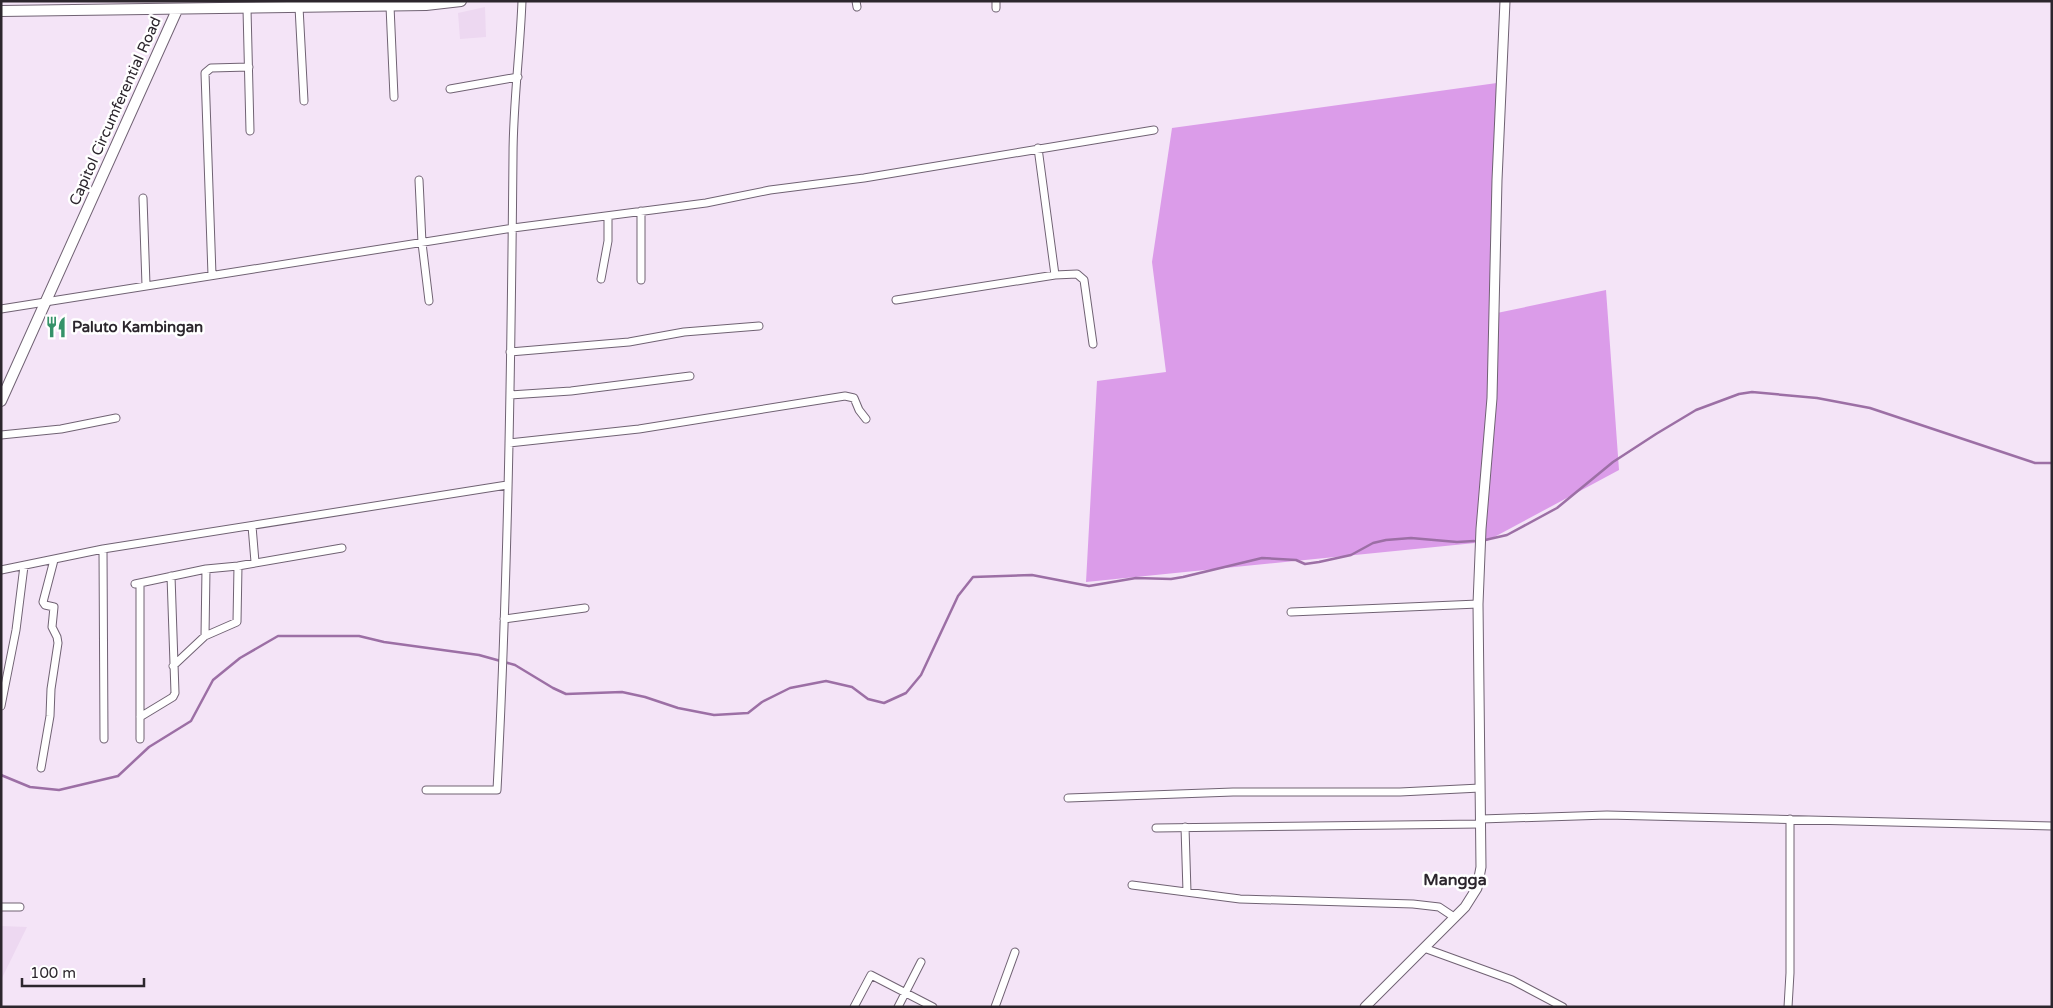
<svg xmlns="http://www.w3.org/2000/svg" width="2053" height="1008" font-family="'Varela Round',sans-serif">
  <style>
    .built { fill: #edd8f1 }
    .forest { fill: #db9ce9 }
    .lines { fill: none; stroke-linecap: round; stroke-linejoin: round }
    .stream { stroke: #9c6fa5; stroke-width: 2.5 }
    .minor-casing { stroke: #706273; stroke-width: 9 }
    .tertiary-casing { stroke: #706273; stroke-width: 11 }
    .secondary-casing { stroke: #706273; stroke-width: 12 }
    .minor { stroke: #fff; stroke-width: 7 }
    .tertiary { stroke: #fff; stroke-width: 9 }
    .secondary { stroke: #fff; stroke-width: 10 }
    .labels { text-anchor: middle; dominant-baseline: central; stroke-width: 5; stroke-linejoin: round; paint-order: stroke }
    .street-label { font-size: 15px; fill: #2c262d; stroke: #fff }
    .poi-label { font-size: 15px; font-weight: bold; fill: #2c262d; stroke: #fff; text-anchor: start }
    .neighbourhood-label { font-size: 16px; font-weight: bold; fill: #2c262d; stroke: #fff }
  </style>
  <rect width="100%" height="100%" fill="#f4e4f7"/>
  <!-- built -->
  <path class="built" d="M485 7 486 37 460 39 458 13Z
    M1 926 27 927 1 980Z"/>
  <!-- forest -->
  <path class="forest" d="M1504 82 1497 313 1606 290 1619 470 1485 542 1086 582 1097 381 1166 372 1152 262 1172 128Z"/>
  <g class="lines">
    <!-- stream -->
    <path class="stream" d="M1485 540 1507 535 1557 508 1613 462 1656 434 1696 410 1739 394 1752 392 1817 398 1870 408 2035 463H2052
      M1 775 30 787 59 790 118 776 149 747 191 721 213 680 240 658 278 636H359L384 642 479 655 515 665 553 688 566 694 622 692 645 697 678 708 714 715 748 713 762 702 790 688 826 681 852 687 868 699 884 703 906 693 921 675 958 596 973 577 1032 575 1089 586 1136 578 1171 579 1183 577 1262 558 1296 560 1305 564 1319 562 1351 555 1373 543 1386 540 1411 538 1457 542 1474 541"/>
    <!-- minor casing -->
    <g class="minor-casing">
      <path id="minor" d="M856 1 857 7
        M390 6 394 97
        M299 7 304 101
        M996 8V1
        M247 9 250 131
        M450 89 518 77
        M419 180 422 243 429 301
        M143 198 146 285
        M212 275 205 73 211 68 249 67
        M1055 275 1077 274 1084 280 1093 344
        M601 279 608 241V216
        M641 280V211
        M896 300 1055 275 1038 148
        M1 309 513 228 706 203 770 190 864 178 1154 130
        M510 352 629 342 684 332 759 326
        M510 395 571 391 690 376
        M1 435 61 429 116 418
        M509 443 639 429 845 396 854 398 859 410 866 419
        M252 526 255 562
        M103 549 104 739
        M1 570 103 549 507 485
        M135 584 206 569 238 566 342 548
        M1291 612 1478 604
        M504 619 585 608
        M205 636 206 569
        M173 666 205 636 237 622 238 566
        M1 706 16 630 24 566
        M140 717 173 697 175 693 171 576
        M140 739V584
        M41 768 50 716 51 689 58 643 57 637 52 627 54 607 45 605 43 602 54 560
        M426 790H497C508 579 511 367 513 156 513 104 520 53 522 1
        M1068 798 1233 792H1400L1480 788
        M1481 819 1607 815 2052 826
        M1185 827 1187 892
        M1156 828 1481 824
        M1132 885 1240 899 1413 904 1439 907 1454 917
        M1 907H20
        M1424 948 1512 980 1563 1007
        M854 1007 871 975 933 1007
        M898 1007 921 962
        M995 1007 1015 952
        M1788 1007 1790 973V819"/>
    </g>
    <!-- tertiary casing -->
    <g class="tertiary-casing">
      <path id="tertiary" d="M1365 1007 1465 907 1477 888 1481 867 1478 604 1481 529 1492 398 1497 180 1505 1"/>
    </g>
    <!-- secondary casing -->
    <g class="secondary-casing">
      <path id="secondary" d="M1 11 426 5 461 1
        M1 401 177 10"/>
    </g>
    <!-- minor -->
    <use href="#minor" class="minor"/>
    <!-- tertiary -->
    <use href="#tertiary" class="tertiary"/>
    <!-- secondary -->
    <use href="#secondary" class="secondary"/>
  </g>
  <!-- icons -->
  <defs>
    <g id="restaurant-bare" transform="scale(1.725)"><path d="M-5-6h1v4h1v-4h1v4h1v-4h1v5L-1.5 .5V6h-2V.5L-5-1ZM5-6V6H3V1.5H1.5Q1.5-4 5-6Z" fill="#359269" stroke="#fff" stroke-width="2.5" paint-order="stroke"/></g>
  </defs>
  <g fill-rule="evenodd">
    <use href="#restaurant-bare" x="56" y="327"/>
  </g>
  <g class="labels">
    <!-- street labels -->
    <g class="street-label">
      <text transform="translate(115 111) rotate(-66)">Capitol Circumferential Road</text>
    </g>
    <!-- poi labels -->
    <g class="poi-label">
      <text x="72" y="327">Paluto Kambingan</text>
    </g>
    <!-- neighbourhood labels -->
    <g class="neighbourhood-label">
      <text x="1455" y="880">Mangga</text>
    </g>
  </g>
  <!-- border -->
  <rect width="2053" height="1008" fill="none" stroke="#2c262d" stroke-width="5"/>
  <!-- scale -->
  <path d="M22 978v8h122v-8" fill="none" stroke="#2c262d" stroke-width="2.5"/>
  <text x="30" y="978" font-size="15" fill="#2c262d" stroke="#ffffff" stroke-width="4" paint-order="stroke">100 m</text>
</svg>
